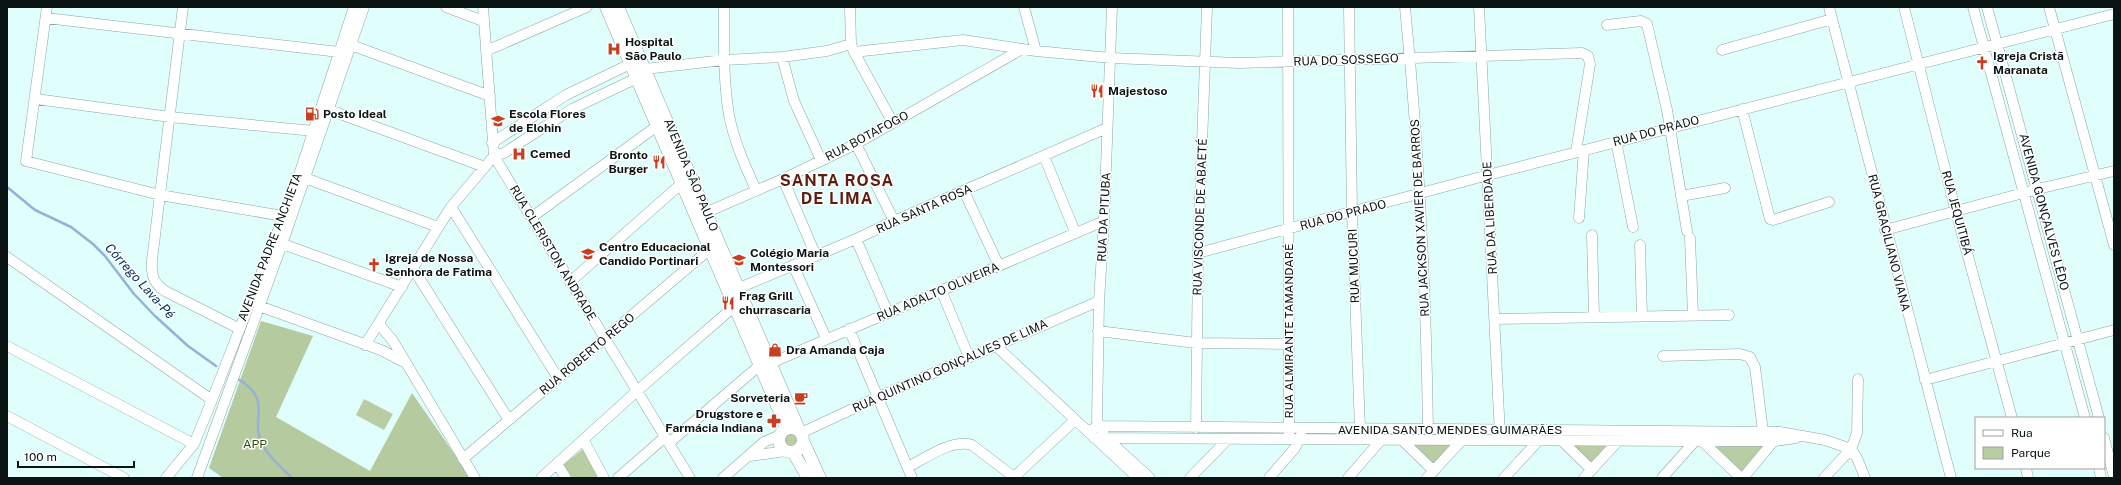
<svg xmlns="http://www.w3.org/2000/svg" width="2121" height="485" font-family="'Public Sans',sans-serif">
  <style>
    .green { fill: #b9cda4 }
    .forest { fill: #b5ca9e }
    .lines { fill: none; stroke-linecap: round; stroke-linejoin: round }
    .stream { stroke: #94b1d8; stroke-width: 2.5 }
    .minor-casing { stroke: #8ba7a5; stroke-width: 11 }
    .major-casing { stroke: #8ba7a5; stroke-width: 13 }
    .minor { stroke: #fff; stroke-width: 10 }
    .major { stroke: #fff; stroke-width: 12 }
    .labels { text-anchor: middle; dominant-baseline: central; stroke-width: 3; stroke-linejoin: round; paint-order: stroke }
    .poi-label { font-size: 12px; font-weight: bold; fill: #091413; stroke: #fff; text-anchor: start }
    .street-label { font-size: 12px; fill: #091413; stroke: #fff }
    .park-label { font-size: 12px; fill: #334c08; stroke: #fff }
    .water-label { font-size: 13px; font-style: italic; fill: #022b5a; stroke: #fff }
    .district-label { font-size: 16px; font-weight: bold; letter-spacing: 1px; fill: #5f1c0f; stroke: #fff }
  </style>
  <rect width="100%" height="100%" fill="#e0fefc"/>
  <!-- green -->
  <path class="green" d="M364 399 393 414 384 430 356 415Z
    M790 430 798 432 801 446 797 449 783 448 782 436Z
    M1447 444H1454L1433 465 1413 445Z
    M1768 444 1742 475 1712 447Z
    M1573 445 1609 446 1592 465Z
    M583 449 600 478H570L563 465Z"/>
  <!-- forest -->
  <path class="forest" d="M261 321 313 336 276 417 370 471 412 393 471 478H223L209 468Z"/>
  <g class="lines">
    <!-- stream -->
    <path class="stream" d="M7 187 35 210 71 227 93 244 105 256 134 294 155 316 188 346 216 366
      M238 379C275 401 248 419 263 446 270 458 282 468 292 478"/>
    <!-- minor casing -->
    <g class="minor-casing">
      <path id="minor" d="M47 7 26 161 160 195 283 216
        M183 7 152 260C151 274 153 283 165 291L238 328
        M446 7 483 21
        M483 7 494 156 690 478
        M724 7C724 43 723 79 729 115 734 141 745 166 756 190
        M850 7 851 44 854 52 893 123
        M1024 7 1036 51
        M1112 7 1104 221 1099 301 1097 421 1105 437 1150 478
        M1288 7 1289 435
        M1349 7 1352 212 1360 429
        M1405 7C1419 148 1426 289 1428 430
        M1479 7 1500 436
        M1829 7 1951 478
        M1904 7 1956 212 2012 418
        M1973 7 2085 418
        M1987 7 2099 418
        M2049 7 2114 245
        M46 18 339 52
        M1607 25 1641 21 1647 24 1667 110 1687 231
        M351 45 490 96
        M1722 50 1832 19
        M486 51 587 7
        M854 52 963 40 1036 51 1111 58 1239 63 1582 53 1588 56 1590 64 1576 152
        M782 57 794 101 821 160
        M645 69 724 60 782 57 827 51 851 44
        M36 99 170 117 314 131
        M324 108 485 167
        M1742 109 1770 219 1773 220 1829 202
        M1616 141 1633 227
        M492 143 566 95 630 64
        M856 144 894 221
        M494 156 504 153 572 109 637 78
        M1044 156 1075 232
        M305 178 438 227
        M783 179 816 256
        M964 191 999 266
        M1681 196 1725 188
        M451 207 558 378
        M707 212 783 179 856 144 1022 49
        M532 217 657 126
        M1579 218 1584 150
        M1885 230 2038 189 2114 171
        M1592 235 1594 317
        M1690 238 1693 315
        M856 239 888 313
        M277 242 402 287
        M1640 245 1642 316
        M1198 253 1488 175 2114 14
        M7 257 212 400
        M793 265 826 338
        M414 270 509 420
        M570 282 681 184
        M739 288 856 239 894 221 1107 128
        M941 290 969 357
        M259 306 381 350 404 362
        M1495 319 1729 315
        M379 324 393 341 475 478
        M849 329 912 478
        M1098 331 1196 343 1288 344
        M365 345 451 207 494 156
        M7 346 194 444
        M996 346 1138 478
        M1663 356 1740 354 1750 357 1755 367 1763 432
        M771 363 1104 221
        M1925 380 2114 330
        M7 416 124 478
        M1196 428 1198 253 1207 7
        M1088 432 1098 426 1780 432 1825 440 1851 449
        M801 433 878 397 1099 301
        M1094 438 1695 441H1775L1796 438
        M2104 438 2114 477
        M1561 440 1592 470
        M584 441 604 478
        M1403 441 1434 471
        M1702 441 1741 478
        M669 443 760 365
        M1851 449 1857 458 1865 478
        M750 456 786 451
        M463 459 711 248
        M557 464 566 478
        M908 467C926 458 951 439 972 445L1014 477
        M2026 468 2028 478
        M2099 468 2101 478
        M166 478 194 444 212 400 295 187 354 7
        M197 478 282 244 364 7
        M541 478 637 391 736 305
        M618 478 665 437
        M723 478 764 442 780 435
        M1013 478 1075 420
        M1190 478 1228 439
        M1269 478 1295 448 1301 435
        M1348 478 1381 440
        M1427 478 1462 440
        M1504 478 1539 440
        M1584 478 1618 441
        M1662 478 1695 441
        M1743 478 1777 437
        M1824 478 1851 449 1857 433 1858 379"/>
    </g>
    <!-- major casing -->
    <g class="major-casing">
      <path id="major" d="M606 7 787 429
        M618 7 800 432
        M779 440a12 12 0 1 1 24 0a12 12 0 1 1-24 0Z
        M803 441 820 478
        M793 452 808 478"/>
    </g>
    <!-- minor -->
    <use href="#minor" class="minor"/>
    <!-- major -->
    <use href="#major" class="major"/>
  </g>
  <!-- icons -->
  <defs>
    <g id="hospital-bare" transform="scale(1.08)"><path d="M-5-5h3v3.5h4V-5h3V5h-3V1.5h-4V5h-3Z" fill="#c83e21" stroke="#fff" stroke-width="2.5" paint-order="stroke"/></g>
    <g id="church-bare" transform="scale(1.08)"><path d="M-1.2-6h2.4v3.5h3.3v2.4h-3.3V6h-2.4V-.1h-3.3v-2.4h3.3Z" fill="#c83e21" stroke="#fff" stroke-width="2.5" paint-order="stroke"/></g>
    <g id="restaurant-bare" transform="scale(1.08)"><path d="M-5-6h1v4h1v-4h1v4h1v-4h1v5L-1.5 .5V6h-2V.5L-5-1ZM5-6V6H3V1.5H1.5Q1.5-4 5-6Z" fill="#c83e21" stroke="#fff" stroke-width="2.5" paint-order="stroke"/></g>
    <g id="fuel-bare" transform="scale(1.08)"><path d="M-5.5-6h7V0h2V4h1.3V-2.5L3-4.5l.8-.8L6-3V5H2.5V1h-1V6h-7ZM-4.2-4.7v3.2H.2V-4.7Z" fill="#c83e21" stroke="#fff" stroke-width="2.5" paint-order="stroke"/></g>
    <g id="school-bare" transform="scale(1.08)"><path d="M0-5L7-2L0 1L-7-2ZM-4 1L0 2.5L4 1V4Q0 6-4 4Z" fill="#c83e21" stroke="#fff" stroke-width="2.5" paint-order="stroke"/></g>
    <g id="shop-bare" transform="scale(1.08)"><path d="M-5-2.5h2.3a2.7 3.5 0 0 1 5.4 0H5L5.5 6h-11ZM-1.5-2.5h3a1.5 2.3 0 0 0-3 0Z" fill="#c83e21" stroke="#fff" stroke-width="2.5" paint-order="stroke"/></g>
    <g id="cafe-bare" transform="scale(1.08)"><path d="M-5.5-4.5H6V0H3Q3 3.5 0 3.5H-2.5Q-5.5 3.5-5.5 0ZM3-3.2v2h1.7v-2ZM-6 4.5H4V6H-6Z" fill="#c83e21" stroke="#fff" stroke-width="2.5" paint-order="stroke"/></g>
    <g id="pharmacy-bare" transform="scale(1.08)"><path d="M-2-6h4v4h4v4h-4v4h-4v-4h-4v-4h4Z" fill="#c83e21" stroke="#fff" stroke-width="2.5" paint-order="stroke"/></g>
  </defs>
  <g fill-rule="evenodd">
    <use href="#hospital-bare" x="614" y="49"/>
    <use href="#church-bare" x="1982" y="63"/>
    <use href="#restaurant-bare" x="1097" y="91"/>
    <use href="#fuel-bare" x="312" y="114"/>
    <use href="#school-bare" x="498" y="121"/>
    <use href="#hospital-bare" x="519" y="154"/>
    <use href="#restaurant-bare" x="659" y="162"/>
    <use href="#school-bare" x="588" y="254"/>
    <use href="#school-bare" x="739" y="260"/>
    <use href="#church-bare" x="374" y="265"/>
    <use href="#restaurant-bare" x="728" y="303"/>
    <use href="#shop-bare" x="775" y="350"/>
    <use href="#cafe-bare" x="801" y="398"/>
    <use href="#pharmacy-bare" x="774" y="421"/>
  </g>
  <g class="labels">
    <!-- poi labels -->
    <g class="poi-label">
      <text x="625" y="42">Hospital<tspan x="625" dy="14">São Paulo</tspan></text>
      <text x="1993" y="56">Igreja Cristã<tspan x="1993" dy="14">Maranata</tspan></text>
      <text x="1108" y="91">Majestoso</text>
      <text x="323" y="114">Posto Ideal</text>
      <text x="509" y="114">Escola Flores<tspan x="509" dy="14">de Elohin</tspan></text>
      <text x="530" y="154">Cemed</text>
      <text x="648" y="155" text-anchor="end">Bronto<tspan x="648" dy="14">Burger</tspan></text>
      <text x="599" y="247">Centro Educacional<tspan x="599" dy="14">Candido Portinari</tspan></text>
      <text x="750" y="253">Colégio Maria<tspan x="750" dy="14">Montessori</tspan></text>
      <text x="385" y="258">Igreja de Nossa<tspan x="385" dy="14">Senhora de Fatima</tspan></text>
      <text x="739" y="296">Frag Grill<tspan x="739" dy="14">churrascaria</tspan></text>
      <text x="786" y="350">Dra Amanda Caja</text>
      <text x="790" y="398" text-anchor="end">Sorveteria</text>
      <text x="763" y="414" text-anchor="end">Drugstore e<tspan x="763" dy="14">Farmácia Indiana</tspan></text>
    </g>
    <!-- street labels -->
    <g class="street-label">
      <text transform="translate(1346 60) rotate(-2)">RUA DO SOSSEGO</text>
      <text transform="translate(1656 131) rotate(-15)">RUA DO PRADO</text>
      <text transform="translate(867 136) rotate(-28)">RUA BOTAFOGO</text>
      <text transform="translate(691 175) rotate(67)">AVENIDA SÃO PAULO</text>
      <text transform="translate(924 209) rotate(-24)">RUA SANTA ROSA</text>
      <text transform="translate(2044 212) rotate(75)">AVENIDA GONÇALVES LÊDO</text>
      <text transform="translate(1957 213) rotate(75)">RUA JEQUITIBÁ</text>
      <text transform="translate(1343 215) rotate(-15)">RUA DO PRADO</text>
      <text transform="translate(1104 217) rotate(-87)">RUA DA PITUBA</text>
      <text transform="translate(1200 217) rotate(-88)">RUA VISCONDE DE ABAETÉ</text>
      <text transform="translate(1420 218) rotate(-93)">RUA JACKSON XAVIER DE BARROS</text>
      <text transform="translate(1490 218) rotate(-93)">RUA DA LIBERDADE</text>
      <text transform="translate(1889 243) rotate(76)">RUA GRACILIANO VIANA</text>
      <text transform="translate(270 247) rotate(-69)">AVENIDA PADRE ANCHIETA</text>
      <text transform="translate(553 253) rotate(59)">RUA CLERISTON ANDRADE</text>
      <text transform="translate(1354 266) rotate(-92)">RUA MUCURI</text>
      <text transform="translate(938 292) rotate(-23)">RUA ADALTO OLIVEIRA</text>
      <text transform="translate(1289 331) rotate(-90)">RUA ALMIRANTE TAMANDARÉ</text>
      <text transform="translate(587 354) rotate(-40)">RUA ROBERTO REGO</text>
      <text transform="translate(950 366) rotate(-24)">RUA QUINTINO GONÇALVES DE LIMA</text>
      <text x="1450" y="430">AVENIDA SANTO MENDES GUIMARÃES</text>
    </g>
    <!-- park labels -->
    <g class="park-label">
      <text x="255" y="444">APP</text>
    </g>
    <!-- water labels -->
    <g class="water-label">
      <text transform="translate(140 281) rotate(48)">Córrego Lava-Pé</text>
    </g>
    <!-- district labels -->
    <g class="district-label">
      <text x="837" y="180">SANTA ROSA<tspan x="837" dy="18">DE LIMA</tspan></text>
    </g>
  </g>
  <!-- border -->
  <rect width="2121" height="485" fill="none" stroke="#091413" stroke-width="16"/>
  <!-- legend -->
  <rect x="1975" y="417" width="130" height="52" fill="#ffffff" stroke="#9da1a1"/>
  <rect x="1983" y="430" width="20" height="6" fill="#ffffff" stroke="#9da1a1"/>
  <text x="2011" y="437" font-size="12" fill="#091413">Rua</text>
  <rect x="1983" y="447" width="20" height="12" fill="#b9cda4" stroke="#9da1a1"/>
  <text x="2011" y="457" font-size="12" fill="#091413">Parque</text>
  <!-- scale -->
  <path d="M18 461v6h116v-6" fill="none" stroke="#091413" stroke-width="2"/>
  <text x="24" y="461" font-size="12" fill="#091413" stroke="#ffffff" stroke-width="3" paint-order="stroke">100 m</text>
</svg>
